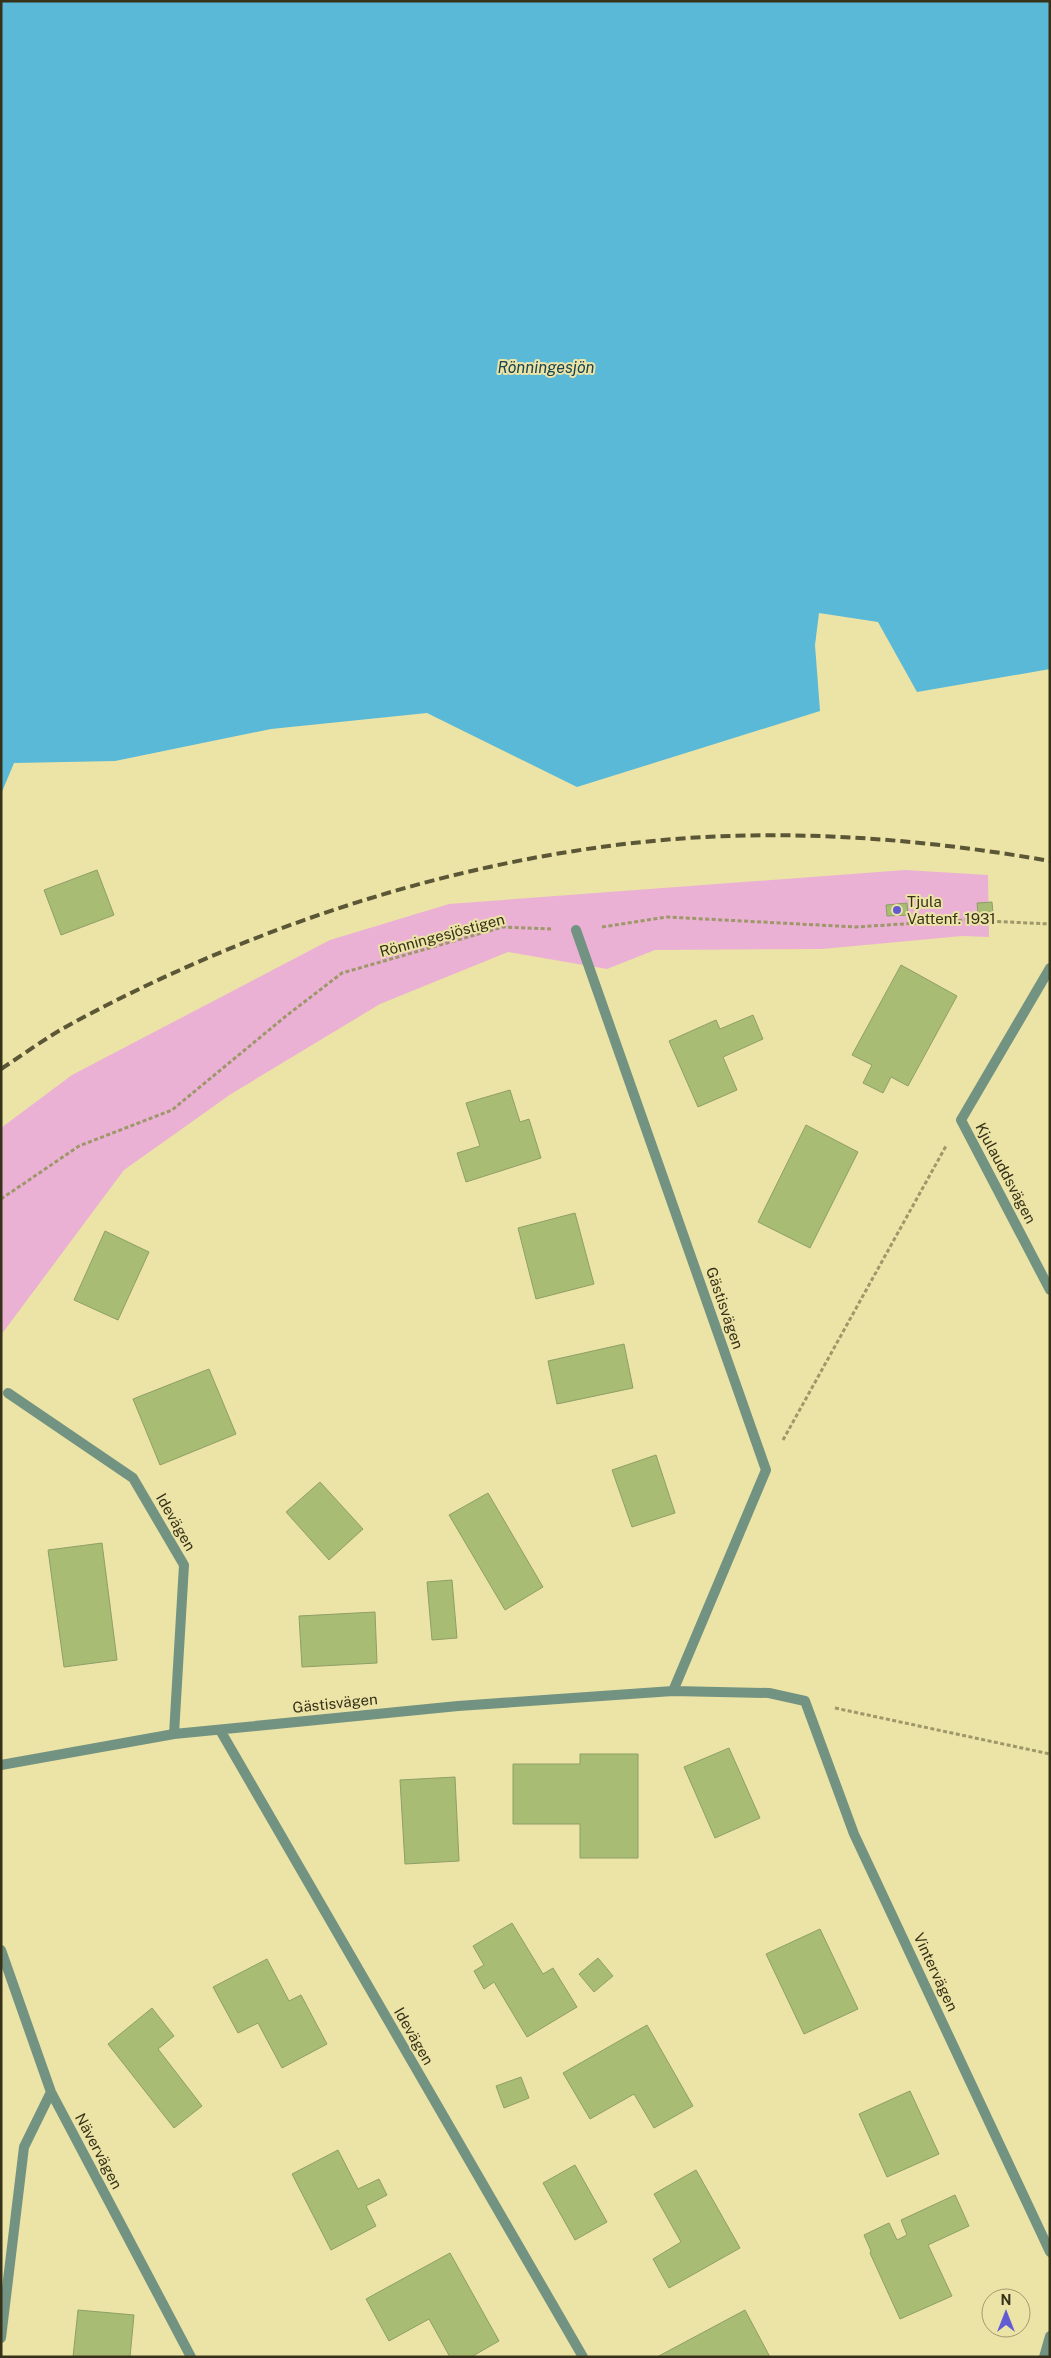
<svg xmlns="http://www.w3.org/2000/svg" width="1051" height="2358" font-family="'Public Sans',sans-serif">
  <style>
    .green { fill: #eab1d4 }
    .water { fill: #59b9d7 }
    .building { fill: #a8bc73; stroke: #8f9f67 }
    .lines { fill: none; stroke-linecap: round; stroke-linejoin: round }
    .path { stroke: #9d9769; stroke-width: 3; stroke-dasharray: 4 2.5; stroke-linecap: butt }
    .minor { stroke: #729381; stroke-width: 10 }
    .rail { stroke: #5b5635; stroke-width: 4; stroke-dasharray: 10 5; stroke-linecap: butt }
    .poi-dot { fill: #625cd4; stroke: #ece3a6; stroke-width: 2 }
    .labels { text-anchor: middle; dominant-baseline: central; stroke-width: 4; stroke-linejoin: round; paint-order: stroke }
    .poi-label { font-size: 15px; fill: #363219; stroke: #ece3a6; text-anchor: start }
    .street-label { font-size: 15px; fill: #363219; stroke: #ece3a6 }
    .water-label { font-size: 16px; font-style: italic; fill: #194451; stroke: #ece3a6 }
  </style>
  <rect width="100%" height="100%" fill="#ece3a6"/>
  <!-- green -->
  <path class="green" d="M905 870 988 875 989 937 962 936 822 949 655 950 607 969 508 952 380 1004 231 1094 124 1170 1 1335V1128L72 1075 330 940 449 904Z"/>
  <!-- water -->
  <path class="water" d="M1 1H1050V669L917 692 878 622 819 613 815 645 820 711 577 787 427 713 271 729 115 761 14 763 1 794Z"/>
  <!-- building -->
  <path class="building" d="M97 870 114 915 61 935 44 890Z
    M992 902 993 913 978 914 977 903Z
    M907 903 908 915 887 916 886 905Z
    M901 965 957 996 908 1086 891 1077 883 1093 863 1083 872 1065 852 1055Z
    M753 1015 763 1039 723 1057 737 1090 698 1107 669 1041 716 1020 720 1029Z
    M510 1090 520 1122 529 1119 541 1158 466 1182 457 1153 480 1146 466 1103Z
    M806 1125 858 1152 810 1248 758 1222Z
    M575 1213 594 1284 536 1299 518 1228Z
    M105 1231 149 1252 118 1320 74 1300Z
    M624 1344 633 1388 557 1404 548 1361Z
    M209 1369 236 1434 160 1465 133 1399Z
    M656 1455 675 1513 632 1527 612 1470Z
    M320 1482 363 1529 329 1560 286 1512Z
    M488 1493 543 1587 505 1610 449 1515Z
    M102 1543 117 1660 64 1667 48 1550Z
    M452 1580 457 1638 432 1640 427 1582Z
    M375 1612 377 1663 302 1667 299 1616Z
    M729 1748 760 1818 715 1838 684 1767Z
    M580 1754H638V1858H580V1824H513V1764H580Z
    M455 1777 459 1861 405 1864 400 1780Z
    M512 1923 543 1974 553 1968 577 2007 527 2037 494 1982 484 1989 474 1971 484 1965 473 1946Z
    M820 1929 858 2009 804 2034 766 1954Z
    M598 1958 613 1976 594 1992 579 1974Z
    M267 1959 289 2001 301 1995 327 2044 282 2068 258 2023 238 2033 213 1987Z
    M152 2008 174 2036 158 2049 202 2106 174 2128 108 2044Z
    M647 2025 693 2106 654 2128 634 2094 590 2119 563 2073Z
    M521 2077 529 2098 504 2108 496 2086Z
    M910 2091 939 2154 887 2177 859 2114Z
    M338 2150 358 2189 379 2179 387 2195 366 2206 376 2226 331 2250 292 2174Z
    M575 2165 607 2222 575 2240 543 2183Z
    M696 2170 740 2248 669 2288 653 2259 681 2242 654 2194Z
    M955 2195 969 2226 928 2245 952 2296 900 2319 870 2253 871 2251 864 2235 889 2223 897 2240 907 2235 901 2220Z
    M450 2253 499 2341 471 2357H450L429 2319 389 2341 366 2299Z
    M78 2310 134 2315 130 2357H73Z
    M745 2310 770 2357H657Z"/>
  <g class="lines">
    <!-- path -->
    <path class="path" d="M602 927 667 917 856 927 966 920 1050 924
      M1 1199 79 1146 172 1110 286 1016 342 973 503 927 551 929
      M783 1440 946 1146
      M835 1708 1050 1754"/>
    <!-- minor -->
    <path class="minor" d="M576 930 766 1470 673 1691
      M1050 968 961 1120 1050 1290
      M8 1393 133 1478 184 1565 174 1734
      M220 1730 583 2357
      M1 1765 174 1734 458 1706 673 1691 769 1693 805 1701 854 1834 1050 2252
      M1 1950 51 2092 191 2357
      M1 2338 24 2147 51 2092
      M1044 2357 1050 2336"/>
    <!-- rail -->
    <path class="rail" d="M1 1069C24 1054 47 1037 71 1024 259 922 474 853 688 838 809 830 930 840 1050 861"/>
  </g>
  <!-- markers -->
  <circle class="poi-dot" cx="897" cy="910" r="5"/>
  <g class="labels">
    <!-- poi labels -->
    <g class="poi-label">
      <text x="907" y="901">Tjula<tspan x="907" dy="17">Vattenf. 1931</tspan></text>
    </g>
    <!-- street labels -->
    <g class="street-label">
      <text transform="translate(442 935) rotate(-15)">Rönningesjöstigen</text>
      <text transform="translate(1006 1173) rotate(62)">Kjulauddsvägen</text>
      <text transform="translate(725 1308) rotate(71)">Gästisvägen</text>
      <text transform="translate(176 1522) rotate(60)">Idevägen</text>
      <text transform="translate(335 1703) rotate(-6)">Gästisvägen</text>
      <text transform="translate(936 1972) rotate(65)">Vintervägen</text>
      <text transform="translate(414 2036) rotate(60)">Idevägen</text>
      <text transform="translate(99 2151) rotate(62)">Nävervägen</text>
    </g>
    <!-- water labels -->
    <g class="water-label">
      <text x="546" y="367">Rönningesjön</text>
    </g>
  </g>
  <!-- border -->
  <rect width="1051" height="2358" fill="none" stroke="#363219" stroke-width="5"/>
  <!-- north arrow -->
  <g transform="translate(1006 2313)"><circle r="24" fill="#ece3a6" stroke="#a39c6e"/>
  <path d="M0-4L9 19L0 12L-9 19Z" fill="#625cd4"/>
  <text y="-8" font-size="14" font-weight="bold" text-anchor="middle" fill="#363219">N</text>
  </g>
</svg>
